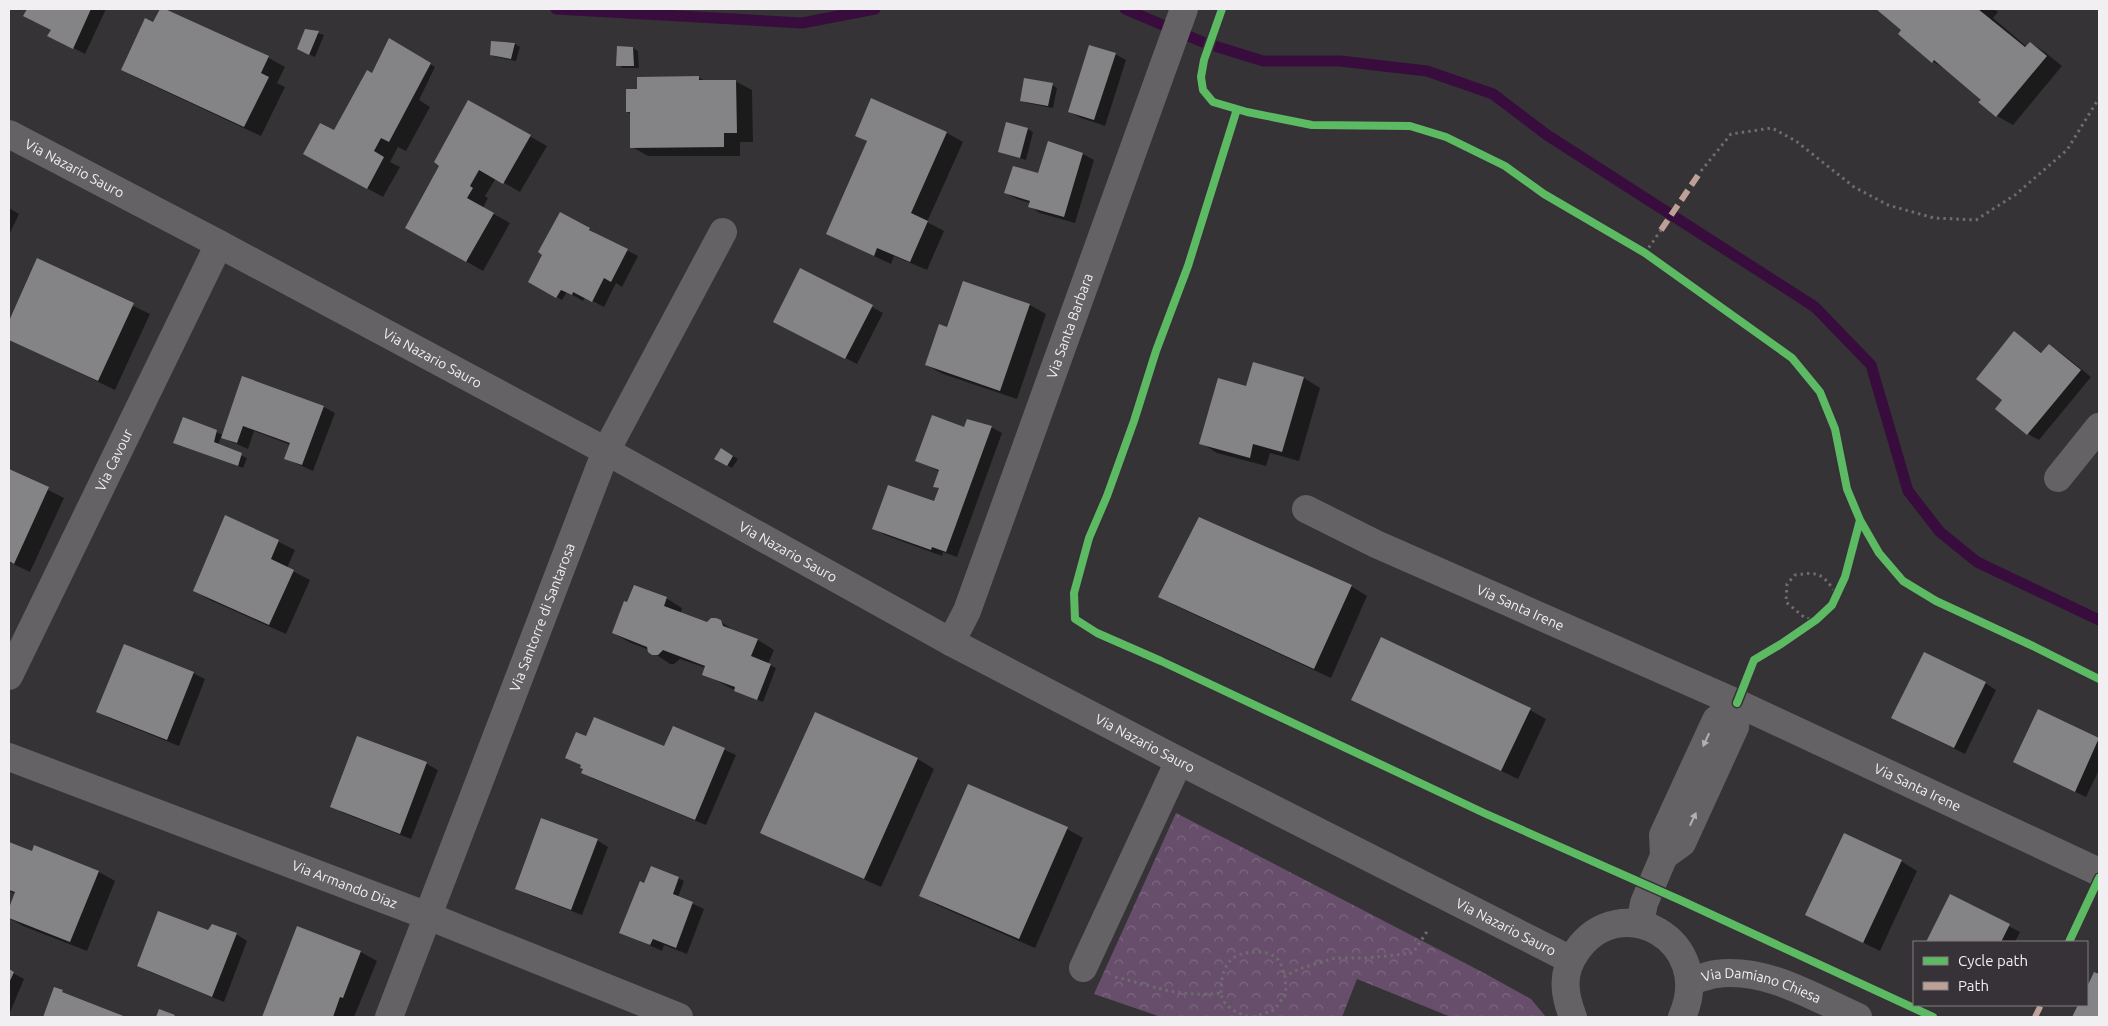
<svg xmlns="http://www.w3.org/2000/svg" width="2108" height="1026" font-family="Ubuntu,sans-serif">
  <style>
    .park { fill: url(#park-crowns) }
    .shadow { fill: #0007 }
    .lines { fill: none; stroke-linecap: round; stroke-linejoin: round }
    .stream { stroke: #380d3d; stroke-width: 11 }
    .building { fill: #848385 }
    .path { stroke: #6e6c6e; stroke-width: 3; stroke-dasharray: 2.5 4; stroke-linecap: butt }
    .minor { stroke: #646264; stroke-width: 28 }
    .quiet { stroke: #bda197; stroke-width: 6; stroke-dasharray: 12 6; stroke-linecap: butt }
    .cycleway-casing { stroke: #363237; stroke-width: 11 }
    .cycleway { stroke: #5cba63; stroke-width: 8 }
    .oneway { fill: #b2b0b2 }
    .labels { text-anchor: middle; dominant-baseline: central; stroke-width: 5; stroke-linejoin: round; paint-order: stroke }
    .street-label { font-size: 14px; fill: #f2eff2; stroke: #363237 }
  </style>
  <defs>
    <pattern id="park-crowns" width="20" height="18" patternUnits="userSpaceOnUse" patternTransform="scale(1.25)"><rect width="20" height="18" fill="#674e6b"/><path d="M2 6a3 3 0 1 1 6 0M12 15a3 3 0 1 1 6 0" fill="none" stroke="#7d6881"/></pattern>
  </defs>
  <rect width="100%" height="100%" fill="#353336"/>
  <!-- park -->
  <path class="park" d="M1176 813 1484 973 1531 999 1546 1017H1451L1357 979 1342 1017H1161L1094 994Z"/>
  <!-- shadow -->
  <path class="shadow" d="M28 9H106L85 54 60 41 52 30 25 15Z
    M161 9 269 58 285 67 277 83 285 87 261 136 139 79 122 70 154 24Z
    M1877 9H1994L1998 12 1993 18 2027 47 2030 43 2046 53 2062 66 2013 125 1997 116 1983 100 1947 70 1932 61 1903 30Z
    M306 30 324 35 315 57 303 52Z
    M390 40 435 67 419 100 430 107 406 151 398 147 390 162 400 167 383 197 321 163 335 132 372 74Z
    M493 43 515 44 520 47 516 61 496 57 491 54Z
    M633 48 638 51 639 68H623L618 65Z
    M1115 54 1126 60 1105 126 1081 118 1070 112Z
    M698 77 705 81H735L752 90 753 142H740V156H648L632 147 631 114 627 112 639 90Z
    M1052 85 1057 88 1053 108 1027 103 1021 100Z
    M872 99 947 133 963 142 927 222 944 231 927 270 894 256 891 264 827 234 868 142 856 135Z
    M469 102 547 146 520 192 496 178 485 196 488 198 483 208 510 223 483 271 406 227 441 165Z
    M1028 129 1033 132 1026 160 999 151Z
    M1049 142 1083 154 1094 160 1075 223 1040 213 1029 206 1030 203 1017 199 1006 193 1039 175Z
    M9 208 19 214 9 235Z
    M589 229 599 236 638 256 622 287 616 283 604 307 585 297 583 301 567 292 562 300 530 282Z
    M38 260 150 314 115 390 9 339V324Z
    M964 282 1030 305 1046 314 1017 399 943 374 926 365 948 329Z
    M872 307 883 313 857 364 786 327Z
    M2014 333 2042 353 2049 346 2060 352 2091 377 2039 440 2028 434 1997 408 2004 399Z
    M243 378 324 407 335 413 313 471 286 459 291 445 254 431 248 449 221 437 218 445 247 458 243 468 175 443 184 419 223 435Z
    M1304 378 1320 388 1299 461 1270 453 1266 466 1217 453 1201 443 1247 387Z
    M991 427 1002 433 957 557 943 552 942 556 885 535 874 528 934 503 940 489 935 486 940 472 917 460 965 429Z
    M721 449 738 459 732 468 716 459Z
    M9 470 64 498 30 572 9 562Z
    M226 516 295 550 287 568 310 580 286 634 210 600 194 591Z
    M1351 586 1367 596 1331 678 1176 606 1160 597Z
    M666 598 682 608 681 613 707 623 716 619 738 633 758 640 774 650 768 664 776 668 763 702 740 693 704 674 706 668 680 659 674 664H670L649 650 629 642 613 633Z
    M193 673 205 679 179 746 109 718 98 712Z
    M1985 683 1996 690 1965 754 1904 724Z
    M1353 700 1530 710 1546 719 1518 779Z
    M2039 711 2099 740V770L2086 797 2026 768Z
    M815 713 918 759 934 769 881 887 778 841 762 832Z
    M674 727 736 755 706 825 594 779 583 773 587 738 665 748Z
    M358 738 427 764 438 770 411 839 343 813 332 806Z
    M1067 829 1083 838 1035 948 937 905 921 896Z
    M597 840 608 847 582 915 527 894 516 888Z
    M9 844 32 853 34 847 99 872 115 881 87 951 23 926 9 918V912L16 894 9 891Z
    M1901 861 1917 871 1880 951 1807 915Z
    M678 878 684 881 678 897 704 909 687 954 664 945 662 951 620 932 645 884Z
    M1951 896 2020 932 2015 942H1928Z
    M297 928 361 952 377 961 354 1017H263Z
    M208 931 236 934 247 941 224 1002 150 972 139 966Z
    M9 971 24 979 9 1015Z
    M2095 973 2099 976V1017H2074L2080 1005H2087V990Z
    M55 989 67 995 123 1017H45L43 1016Z"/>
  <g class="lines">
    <!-- stream -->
    <path class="stream" d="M556 9 802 23 875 9
      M1125 9 1205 43 1263 61H1340L1427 71 1493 94 1547 135 1815 307 1871 365 1908 491 1940 532 1977 562 2099 620"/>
  </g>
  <!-- building -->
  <path class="building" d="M27 9H91L73 49 47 36 51 30 23 16Z
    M160 9H165L269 56 261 73 269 77 244 127 121 70 145 18 153 22Z
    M1876 9H1978L2025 47 2030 42 2047 56 1996 117 1978 102 1981 100 1934 60 1932 63 1898 34 1901 30Z
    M305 29 319 31 309 55 297 49Z
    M389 38 431 63 389 142 381 138 374 151 384 157 367 189 303 154 320 123 334 130 367 70 372 73Z
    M491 41 515 43 511 59 490 55Z
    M1089 45 1116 53 1094 120 1068 112Z
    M617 46 633 47 634 66H616Z
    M699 76V80H736L737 133H724V147L630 148V112H626V89H637V77Z
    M1024 78 1053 83 1048 106 1020 101Z
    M871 98 947 132 911 213 928 221 910 262 877 248 874 256 826 234 867 141 855 136Z
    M468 100 531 135 503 184 479 170 470 186 473 188 467 198 494 213 466 262 405 228 439 166 434 162Z
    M1006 122 1028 128 1020 158 998 152Z
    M1048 141 1083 153 1064 217 1028 207 1030 201 1004 193 1013 166 1038 173Z
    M560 212 590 228 589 230 628 249 611 282 604 278 592 302 573 292 572 295 561 290 556 298 528 282 542 255 538 252Z
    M37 258 134 303 98 381 9 340V321Z
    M800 268 873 305 845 359 773 322Z
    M963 281 1030 304 1000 391 925 365 939 324 947 327Z
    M2014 331 2041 353 2049 344 2081 370 2027 435 1995 409 2002 400 1976 379Z
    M1253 362 1304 377 1282 452 1253 444 1250 458 1199 444 1218 378 1246 386Z
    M242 376 324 406 302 465 284 459 290 443 243 426 237 443 221 438Z
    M932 415 964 427 967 419 992 426 946 552 932 547 931 550 872 529 888 485 934 501 939 488 933 487 939 470 915 461Z
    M183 417 217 430 214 442 242 453 238 466 173 443Z
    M721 448 733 456 727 466 714 459Z
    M9 469 49 487 14 564 9 561Z
    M225 515 279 540 271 559 294 570 269 625 193 591Z
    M1199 517 1352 585 1314 669 1158 597Z
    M634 585 667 597 664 606 707 622 711 618H716L721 620 723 626 758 639 751 656 771 664 757 700 734 691 735 687 702 675 705 666 663 650 658 655H652L648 652 647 647 612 633 624 601 627 602Z
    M1381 637 1531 708 1501 771 1351 700Z
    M124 644 194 672 167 740 96 712Z
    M1924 652 1986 682 1954 748 1891 718Z
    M2038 709 2099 738 2075 792 2013 762Z
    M815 712 918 758 864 879 760 833Z
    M594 717 664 746 673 726 725 748 695 820 581 773 583 769 580 768 581 765 565 758 576 732 586 736Z
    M357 736 427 762 400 834 330 807Z
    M968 784 1068 827 1019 939 919 896Z
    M541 818 598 839 571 910 515 889Z
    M1844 833 1902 860 1863 943 1805 915Z
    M9 842 32 851 34 845 99 871 70 942 9 918V908L15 892 9 890Z
    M651 866 679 877 673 894 693 902 676 948 653 939 650 945 619 933 640 881 644 883Z
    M1950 894 2010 924 2001 942H1926Z
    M158 911 208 930 212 924 237 933 212 997 137 966Z
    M297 926 361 951 343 998 340 997 333 1017H262Z
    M9 969 14 972 9 983Z
    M2094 972 2099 974V1017H2072L2078 1005H2087V987Z
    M54 987 63 990 62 992 126 1017H43Z
    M159 1009 175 1015 173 1017H156Z"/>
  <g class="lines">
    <!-- path -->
    <path class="path" d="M1701 171 1731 134 1772 128 1796 141 1854 187 1888 205 1934 218 1976 220 2015 195 2067 150 2099 98
      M1645 253 1661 230
      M1816 620 1805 618 1786 602 1787 584 1795 575C1820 571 1822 574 1837 594
      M1115 977C1155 986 1178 998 1221 993 1223 1007 1236 1012 1248 1017
      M1221 993C1221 966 1230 951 1259 952 1266 952 1275 955 1279 961 1282 965 1283 972 1285 976
      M1253 1017 1274 1010 1286 994 1285 976 1299 969 1335 958H1367L1413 953 1428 930"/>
    <!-- minor -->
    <g class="minor">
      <path id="s1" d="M9 134 219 244 606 451 951 642 1179 761 1571 960"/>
      <path d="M2058 478 2099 427"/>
      <path id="s2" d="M1306 509 1376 544 1737 703 2099 872"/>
      <path id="s3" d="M951 642 967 611 1184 9"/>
      <path id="s4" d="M9 676 219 244"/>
      <path id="s5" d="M9 757 428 916 679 1017"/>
      <path d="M1664 856 1682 843 1735 727 1737 703"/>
      <path d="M1640 924 1644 903 1664 856 1663 835 1716 720 1737 703"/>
      <path d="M1083 968 1179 761"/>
      <path id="s6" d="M1690 981C1699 979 1708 975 1716 974 1766 967 1815 998 1858 1017"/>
      <path id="s7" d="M389 1017 606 451 723 232"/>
      <path d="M1573 1017C1564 994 1561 973 1576 952 1620 887 1716 941 1682 1017"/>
    </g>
    <!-- quiet -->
    <path class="quiet" d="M1661 230 1701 171
      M2035 1017 2041 1005"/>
    <!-- cycleway casing -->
    <g class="cycleway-casing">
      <path id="cycleway" d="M1222 9 1204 60 1201 77 1203 90 1213 102 1247 112 1312 125 1410 126 1446 137 1505 166 1544 194 1645 253 1792 358 1820 392 1835 429 1847 489 1860 520 1845 577 1832 605 1816 620 1781 644 1754 660 1737 703
        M1237 109 1188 266 1156 351 1134 421 1107 496 1089 538 1074 593 1075 619 1097 633 1161 661 1484 813 1680 900 1933 1017
        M1860 520 1879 553 1903 581 1936 601 2033 646 2099 679
        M2069 942 2099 878"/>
    </g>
    <!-- cycleway -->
    <use href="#cycleway" class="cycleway"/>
  </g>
  <!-- one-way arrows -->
  <defs><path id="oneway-solid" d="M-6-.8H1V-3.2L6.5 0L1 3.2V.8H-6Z" transform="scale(1.25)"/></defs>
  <g class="oneway">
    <use href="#oneway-solid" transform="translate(1706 740) rotate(115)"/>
    <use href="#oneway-solid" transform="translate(1693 819) rotate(-65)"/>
  </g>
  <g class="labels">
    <!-- street labels -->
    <g class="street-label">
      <text stroke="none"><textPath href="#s1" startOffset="74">Via Nazario Sauro</textPath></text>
      <text stroke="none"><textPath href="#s3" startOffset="338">Via Santa Barbara</textPath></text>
      <text stroke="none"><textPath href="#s1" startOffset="479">Via Nazario Sauro</textPath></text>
      <text stroke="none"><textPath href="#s4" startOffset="240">Via Cavour</textPath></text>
      <text stroke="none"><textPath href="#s1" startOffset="884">Via Nazario Sauro</textPath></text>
      <text stroke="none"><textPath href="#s2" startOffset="236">Via Santa Irene</textPath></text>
      <text stroke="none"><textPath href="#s7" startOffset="428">Via Santorre di Santarosa</textPath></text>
      <text stroke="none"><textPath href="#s1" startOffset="1289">Via Nazario Sauro</textPath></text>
      <text stroke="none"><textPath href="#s2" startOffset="672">Via Santa Irene</textPath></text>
      <text stroke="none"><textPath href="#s5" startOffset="359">Via Armando Diaz</textPath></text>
      <text stroke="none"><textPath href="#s1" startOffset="1694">Via Nazario Sauro</textPath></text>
      <text stroke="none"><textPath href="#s6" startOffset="74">Via Damiano Chiesa</textPath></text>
    </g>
  </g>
  <!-- border -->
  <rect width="2108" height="1026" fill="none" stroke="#f2eff2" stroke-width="20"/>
  <!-- legend -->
  <rect x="1913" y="941" width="175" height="65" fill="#363237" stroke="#817e82"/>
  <rect x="1923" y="957" width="25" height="8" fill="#5cba63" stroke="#817e82"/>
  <text x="1958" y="966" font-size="15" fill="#f2eff2">Cycle path</text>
  <rect x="1923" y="982" width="25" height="8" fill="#bda197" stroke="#817e82"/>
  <text x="1958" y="991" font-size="15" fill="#f2eff2">Path</text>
</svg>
